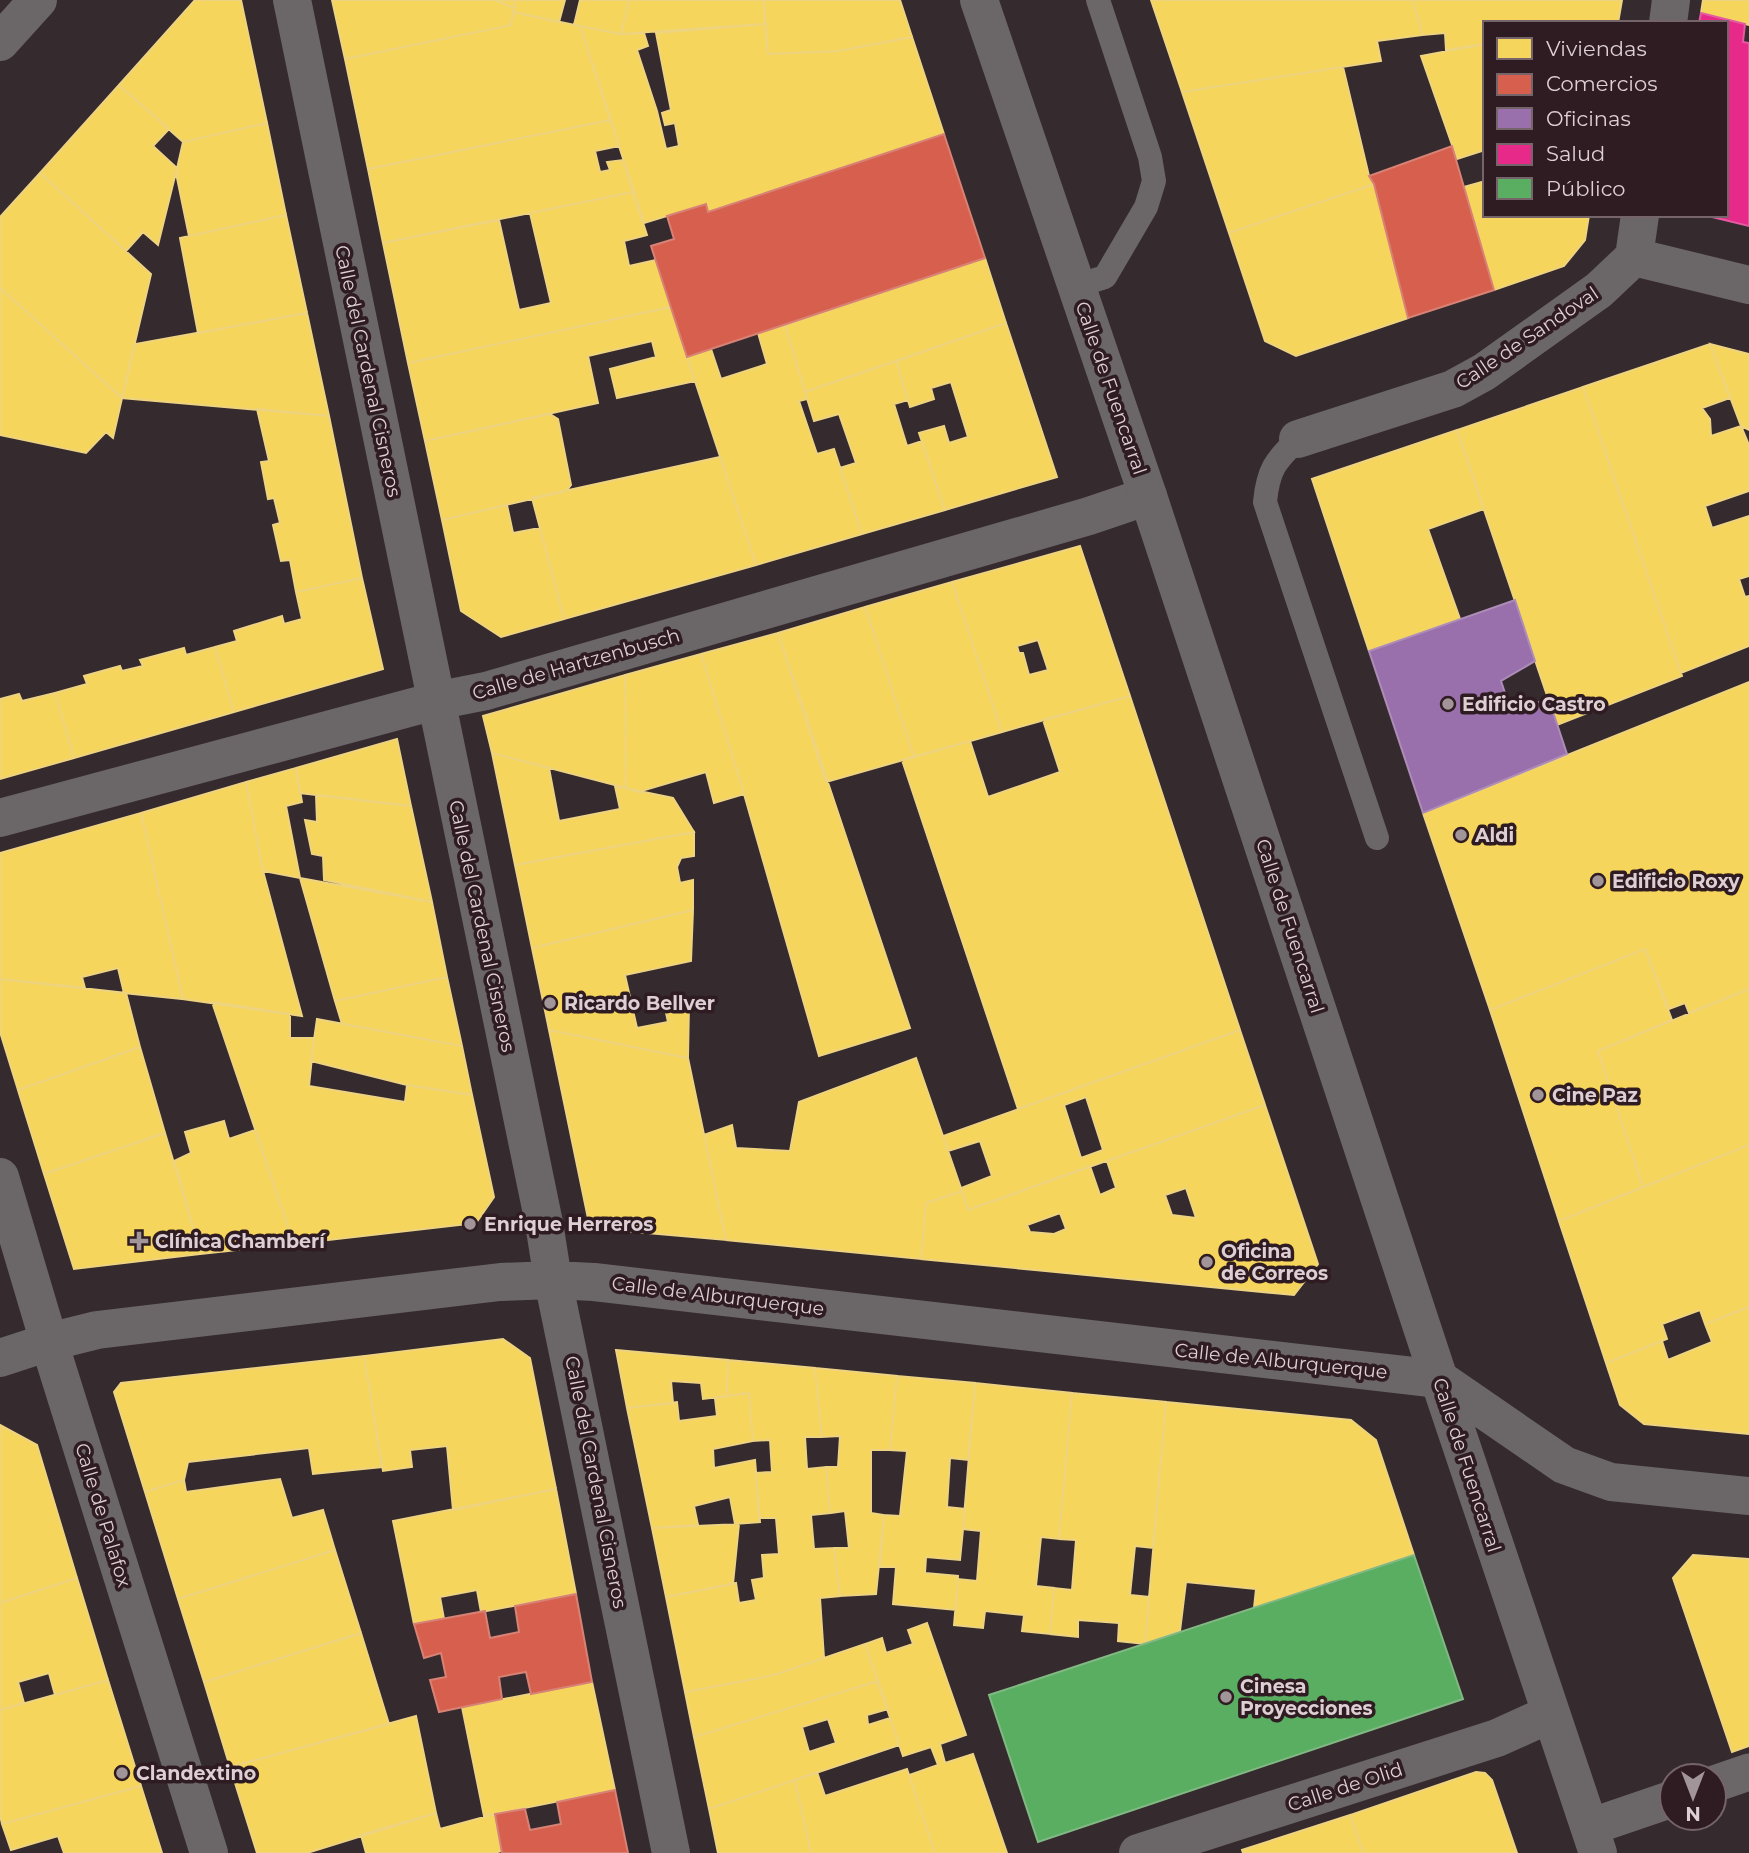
<svg xmlns="http://www.w3.org/2000/svg" width="1749" height="1853" font-family="Montserrat,sans-serif">
  <style>
    .homes { fill: #f6d55c; stroke: #eed380; stroke-width: 2; fill-rule: evenodd }
    .shops { fill: #d6604d; stroke: #d88175; stroke-width: 2 }
    .offices { fill: #9970ab; stroke: #ad8cb7; stroke-width: 2 }
    .health { fill: #e7298a; stroke: #e45ba0; stroke-width: 2 }
    .public { fill: #5aae61; stroke: #81b883; stroke-width: 2 }
    .lines { fill: none; stroke-linecap: round; stroke-linejoin: round }
    .service { stroke: #6b6668; stroke-width: 24 }
    .pedestrian { stroke: #6b6668; stroke-width: 37 }
    .minor { stroke: #6b6668; stroke-width: 38 }
    .tertiary { stroke: #6b6668; stroke-width: 38 }
    .poi-dot { fill: #a29599; stroke: #2f1c22; stroke-width: 2.5 }
    .labels { text-anchor: middle; dominant-baseline: central; stroke-width: 7; stroke-linejoin: round; paint-order: stroke }
    .street-label { font-size: 19px; fill: #ddcfd3; stroke: #2f1c22 }
    .poi-label { font-size: 19px; font-weight: bold; fill: #ddcfd3; stroke: #2f1c22; text-anchor: start }
  </style>
  <rect width="100%" height="100%" fill="#352a2d"/>
  <!-- homes -->
  <path class="homes" d="M195 0H241L267 123 183 142 119 85Z
    M332 0H495L514 8 511 25 345 59Z
    M495 0H516L514 8Z
    M516 0H565L559 22 513 12Z
    M580 0H629L621 34 574 25Z
    M629 0H764L765 24 621 34Z
    M764 0H900L912 37 838 51 768 54Z
    M1151 0H1412L1423 35 1377 41 1381 61 1182 92Z
    M1412 0H1622L1618 23H1485V44L1446 50 1445 33 1423 35Z
    M1703 0H1749V25L1701 13Z
    M513 12 580 26 611 120 368 169 345 59 511 25Z
    M765 24 768 54 838 51 912 37 944 134 708 212 706 204 644 223 580 26 621 34 644 33 648 46 637 50 657 111 666 149 679 146 675 123 665 125 662 113 671 110 656 33Z
    M1485 44V150L1457 159 1421 56Z
    M1343 67 1369 176 1374 184 1229 233 1182 92Z
    M119 85 169 129 153 146 177 168 158 245 143 232 126 251 40 173Z
    M611 120 619 146 595 151 600 172 610 170 607 162 623 160 633 192 383 243 368 169Z
    M267 123 286 215 189 236 176 173 183 142Z
    M40 173 151 274 122 398 0 288V217Z
    M1485 181V215H1589L1585 240 1564 266 1494 290 1464 187Z
    M1374 184 1408 318 1296 356 1265 341 1229 233Z
    M633 192 647 235 624 241 629 266 656 260 671 307 408 363 383 243 499 220 519 310 551 303 530 213Z
    M286 215 307 313 198 333 180 238Z
    M985 258 1006 323 805 392 785 325Z
    M0 288 122 398 113 438 106 432 86 453 0 435Z
    M671 307 695 381 617 398 610 369 656 357 652 341 588 356 598 403 425 441 408 363Z
    M307 313 329 416 122 398 135 344Z
    M1006 323 1057 477 945 510 919 433 944 426 949 443 968 437 951 382 931 388 934 399 910 407 896 361Z
    M785 325 807 399 799 401 817 454 834 449 862 534 756 565 687 357 711 349 721 379 767 364 758 333Z
    M1710 344 1730 398 1702 408 1710 419 1711 436 1741 426 1749 445V491L1705 506 1712 528 1749 516V576L1739 579 1745 597 1749 596V646L1681 673 1583 387Z
    M1710 344 1749 354V430L1741 426Z
    M896 361 908 400 894 404 907 446 922 441 945 510 862 534 840 468 856 463 839 414 814 421 805 392Z
    M1583 387 1682 676 1557 725 1457 430Z
    M257 409 329 416 362 578 296 592 290 560 281 561 273 525 280 523 274 498 268 499 261 462 269 461Z
    M550 414 558 419 571 485 566 491 442 520 425 441Z
    M1457 430 1484 509 1428 529 1460 619 1369 651 1312 479Z
    M720 457 756 565 564 619 532 498Z
    M507 505 513 533 540 528 564 619 501 637 461 611 442 520Z
    M1080 546 1130 696 1002 732 952 582ZM1038 640 1048 670 1029 675 1023 653H1019L1017 646Z
    M362 578 383 669 234 712 215 647 237 641 234 631 282 616 284 624 302 619 296 592Z
    M952 582 1002 732 914 757 865 607Z
    M865 607 914 757 826 782 778 633Z
    M778 633 910 1028 819 1056 744 794 701 654Z
    M215 647 234 712 74 758 55 693 87 684 84 676 120 666 122 671 143 666 140 660 184 648 186 655Z
    M701 654 744 794 714 803 706 772 638 792 626 788 625 675Z
    M625 675 626 788 492 753 483 716Z
    M1749 682V989L1689 1013 1685 1003 1669 1009 1645 949 1490 1010 1423 813Z
    M55 693 74 758 0 779V699L19 694 22 701Z
    M1130 696 1240 1030 1018 1109 902 760 970 741 988 797 1060 772 1043 720Z
    M397 739 411 806 300 793 296 768Z
    M492 753 549 768 559 821 620 809 615 786 673 798 694 832 515 865Z
    M296 768 302 802 286 806 300 878 263 871 246 782Z
    M246 782 263 871 302 1016 183 999 141 813Z
    M316 795 411 806 432 902 324 880 323 856 312 854 305 820 317 822Z
    M141 813 183 999 124 993 118 968 82 977 85 988 0 979V853Z
    M694 832V856L681 858 677 867 680 883 693 880V910L532 948 515 865Z
    M300 878 432 902 447 977 335 1001Z
    M693 910 691 961 625 975 637 1028 668 1022 665 1008 689 1003 688 1058 549 1030 532 948Z
    M1645 949 1672 1020 1598 1051 1643 1187 1559 1221 1490 1010Z
    M447 977 462 1046 342 1024 335 1001Z
    M0 979 126 993 140 1047 18 1090 0 1032Z
    M1749 989V1145L1643 1187 1598 1051Z
    M212 1002 290 1014V1038H314L309 1086 405 1102 407 1085 472 1095 494 1197 476 1223 294 1244Z
    M317 1019 462 1046 472 1095 407 1085 311 1061Z
    M549 1030 688 1058 726 1240 590 1228Z
    M1240 1030 1265 1105 968 1210 961 1188 992 1176 980 1141 948 1151 943 1136ZM1086 1097 1103 1150 1081 1158 1064 1105Z
    M140 1047 165 1133 44 1174 18 1090Z
    M916 1058 962 1191 926 1203 921 1259 726 1240 704 1135 732 1125 736 1148 790 1151 799 1102Z
    M1265 1105 1318 1264 1294 1295 921 1259 926 1203 962 1191 968 1210 1090 1166 1100 1195 1116 1188 1107 1161ZM1186 1188 1196 1218 1172 1215 1165 1195ZM1060 1213 1066 1229 1054 1234 1030 1232 1027 1225Z
    M224 1121 229 1139 255 1130 294 1244 201 1254 174 1161 191 1153 185 1132Z
    M165 1133 201 1254 74 1269 44 1174Z
    M1749 1145V1307L1705 1324 1700 1310 1662 1324 1667 1339 1606 1363 1559 1221Z
    M1749 1307V1434L1644 1424 1620 1405 1606 1363 1662 1341 1668 1360 1712 1342 1705 1324Z
    M503 1339 530 1358 556 1489 453 1510 447 1446 410 1450 412 1467 383 1471 364 1356Z
    M616 1350 728 1360 727 1396 703 1399 701 1383 671 1381 673 1403 627 1408Z
    M364 1356 382 1467 313 1474 309 1448 188 1462 184 1480 145 1492 114 1392 121 1383Z
    M728 1360 815 1368 822 1437H805L807 1469 826 1467 830 1513 811 1515 814 1549 834 1548 840 1596 820 1598 824 1658 774 1675 685 1692 666 1597 736 1583 739 1603 756 1600 752 1580 764 1578 762 1555 779 1554 776 1518H759L756 1473 772 1472 770 1440 753 1441 749 1393 727 1396Z
    M815 1368 897 1376 890 1450H871V1513L884 1515 876 1594 840 1596 834 1548H849L845 1511 830 1513 826 1467H838L840 1436 822 1437Z
    M897 1376 975 1383 968 1460 950 1458 947 1507 965 1509 960 1560 926 1557 925 1573 958 1576 956 1610 893 1604 896 1567H880L884 1515 900 1516 907 1451 890 1450Z
    M975 1383 1072 1393 1059 1539 1041 1537 1036 1586 1054 1588 1050 1634 1022 1631 1024 1615 985 1611 983 1628 954 1625 958 1579 977 1581 981 1531 963 1529Z
    M749 1393 753 1441 713 1449 714 1468 755 1460 760 1522 735 1524 730 1497 694 1506 698 1525 652 1528 627 1408 677 1402 679 1421 717 1416 715 1398Z
    M1072 1393 1166 1402 1153 1548 1135 1546 1130 1595 1149 1597 1145 1644 1118 1641 1119 1623 1078 1620V1637L1050 1634 1054 1588 1072 1590 1076 1540 1059 1539Z
    M1166 1402 1351 1420 1376 1440 1414 1555 1254 1608 1256 1589 1186 1582 1180 1631 1145 1644Z
    M0 1425 37 1445 77 1578 0 1603Z
    M280 1479 292 1518 323 1510 335 1550 178 1599 145 1492 184 1480 186 1492Z
    M556 1489 576 1594 481 1612 477 1590 440 1597 444 1619 414 1624 393 1521Z
    M739 1524 733 1584 666 1597 652 1528Z
    M335 1550 361 1633 204 1682 178 1599Z
    M1693 1555 1749 1559V1746L1732 1752 1673 1578Z
    M77 1578 108 1680 55 1695 49 1673 18 1682 24 1703 0 1710V1603Z
    M927 1623 966 1735 940 1744 945 1763 973 1754 1007 1853H935L909 1775 938 1765 931 1747 903 1756 865 1644 882 1638 886 1653 913 1644 908 1630Z
    M361 1633 389 1724 230 1767 204 1682Z
    M865 1644 878 1681 694 1737 685 1692 774 1675Z
    M108 1680 141 1786 2 1824 0 1815V1710Z
    M878 1681 888 1709 867 1715 868 1725 890 1718 899 1745 709 1809 694 1737ZM828 1719 836 1743 809 1752 802 1727Z
    M592 1682 615 1790 484 1816 462 1707Z
    M416 1716 436 1813 307 1853H257L230 1767Z
    M907 1769 935 1853H811L795 1780 817 1772 825 1796Z
    M1476 1772 1485 1773 1492 1780 1517 1853H1363L1350 1815Z
    M795 1780 811 1853H718L709 1809Z
    M141 1786 162 1853H64L58 1836 11 1850 2 1824Z
    M436 1813 440 1829 495 1814 501 1851 495 1853H366L361 1835Z
    M1350 1815 1363 1853H1243L1242 1850Z"/>
  <!-- shops -->
  <path class="shops" d="M944 134 985 258 687 357 651 246 674 239 667 216 706 204 708 212Z
    M1452 146 1494 290 1408 318 1374 184 1369 176Z
    M576 1594 592 1682 531 1694 526 1672 499 1677 502 1699 439 1712 430 1680 446 1677 441 1653 424 1658 414 1624 485 1611 490 1638 519 1632 515 1606Z
    M615 1790 628 1853H502L495 1814 525 1809 530 1830 561 1824 557 1802Z"/>
  <!-- offices -->
  <path class="offices" d="M1515 600 1535 661 1501 681 1510 708 1549 700 1567 754 1423 813 1369 651Z"/>
  <!-- health -->
  <path class="health" d="M1701 13 1745 24 1743 42 1749 43V226L1704 215H1726V23H1699Z"/>
  <!-- public -->
  <path class="public" d="M1414 1555 1463 1699 1038 1842 989 1695Z"/>
  <g class="lines">
    <!-- service -->
    <path class="service" d="M1076 286 1105 277 1146 207 1154 181 1150 157 1098 0
      M1298 439C1275 461 1268 470 1265 502L1377 838"/>
    <!-- pedestrian -->
    <path class="pedestrian" d="M1714 1784 1749 1772
      M1590 1827 1672 1799"/>
    <!-- minor -->
    <path class="minor" d="M292 0 544 1223 553 1280 671 1853
      M1668 23 1671 0
      M1634 257 1749 285
      M1634 257 1640 215
      M1298 439 1453 389 1484 372 1599 290 1634 257
      M0 818 435 701 486 691 1089 516 1148 496
      M0 1177 49 1342 209 1853
      M0 1358 49 1342 97 1330 500 1282 553 1280 594 1282 1439 1379 1564 1465 1611 1482 1749 1496
      M1138 1853 1497 1738 1550 1714"/>
    <!-- tertiary -->
    <path class="tertiary" d="M979 0 1148 496 1439 1379 1598 1853
      M0 42 38 0"/>
  </g>
  <!-- markers -->
  <g class="poi-dot">
    <circle cx="1448" cy="704" r="7"/>
    <circle cx="1461" cy="835" r="7"/>
    <circle cx="1598" cy="881" r="7"/>
    <circle cx="550" cy="1003" r="7"/>
    <circle cx="1538" cy="1095" r="7"/>
    <circle cx="470" cy="1224" r="7"/>
    <path d="M135.5 1230.5h7v7h7v7h-7v7h-7v-7h-7v-7h7z"/>
    <circle cx="1207" cy="1262" r="7"/>
    <circle cx="1226" cy="1697" r="7"/>
    <circle cx="122" cy="1773" r="7"/>
  </g>
  <g class="labels">
    <!-- street labels -->
    <g class="street-label">
      <text transform="translate(1527 338) rotate(-34)">Calle de Sandoval</text>
      <text transform="translate(368 371) rotate(78)">Calle del Cardenal Cisneros</text>
      <text transform="translate(1111 388) rotate(71)">Calle de Fuencarral</text>
      <text transform="translate(576 664) rotate(-16)">Calle de Hartzenbusch</text>
      <text transform="translate(482 926) rotate(78)">Calle del Cardenal Cisneros</text>
      <text transform="translate(1290 926) rotate(72)">Calle de Fuencarral</text>
      <text transform="translate(718 1296) rotate(7)">Calle de Alburquerque</text>
      <text transform="translate(1281 1361) rotate(6)">Calle de Alburquerque</text>
      <text transform="translate(1467 1465) rotate(72)">Calle de Fuencarral</text>
      <text transform="translate(596 1482) rotate(79)">Calle del Cardenal Cisneros</text>
      <text transform="translate(103 1515) rotate(73)">Calle de Palafox</text>
      <text transform="translate(1345 1787) rotate(-18)">Calle de Olid</text>
    </g>
    <!-- poi labels -->
    <g class="poi-label">
      <text x="1462" y="704">Edificio Castro</text>
      <text x="1475" y="835">Aldi</text>
      <text x="1612" y="881">Edificio Roxy</text>
      <text x="564" y="1003">Ricardo Bellver</text>
      <text x="1552" y="1095">Cine Paz</text>
      <text x="484" y="1224">Enrique Herreros</text>
      <text x="155" y="1241">Clínica Chamberí</text>
      <text x="1221" y="1251">Oficina<tspan x="1221" dy="22">de Correos</tspan></text>
      <text x="1240" y="1686">Cinesa<tspan x="1240" dy="22">Proyecciones</tspan></text>
      <text x="136" y="1773">Clandextino</text>
    </g>
  </g>
  <!-- legend -->
  <rect x="1483" y="21" width="245" height="196" fill="#2f1c22" stroke="#756469" stroke-width="2"/>
  <rect x="1497" y="38" width="35" height="21" fill="#f6d55c" stroke="#756469" stroke-width="2"/>
  <text x="1546" y="56" font-size="21" fill="#ddcfd3">Viviendas</text>
  <rect x="1497" y="74" width="35" height="21" fill="#d6604d" stroke="#756469" stroke-width="2"/>
  <text x="1546" y="91" font-size="21" fill="#ddcfd3">Comercios</text>
  <rect x="1497" y="108" width="35" height="21" fill="#9970ab" stroke="#756469" stroke-width="2"/>
  <text x="1546" y="126" font-size="21" fill="#ddcfd3">Oficinas</text>
  <rect x="1497" y="144" width="35" height="21" fill="#e7298a" stroke="#756469" stroke-width="2"/>
  <text x="1546" y="161" font-size="21" fill="#ddcfd3">Salud</text>
  <rect x="1497" y="178" width="35" height="21" fill="#5aae61" stroke="#756469" stroke-width="2"/>
  <text x="1546" y="196" font-size="21" fill="#ddcfd3">Público</text>
  <!-- north arrow -->
  <g transform="translate(1693 1797) rotate(180)"><circle r="33" fill="#2f1c22" stroke="#756469" stroke-width="2"/>
  <path d="M0-5L12 26L0 18L-12 26Z" fill="#a29599"/>
  <text y="-10" font-size="19" font-weight="bold" text-anchor="middle" fill="#ddcfd3">N</text>
  </g>
</svg>
